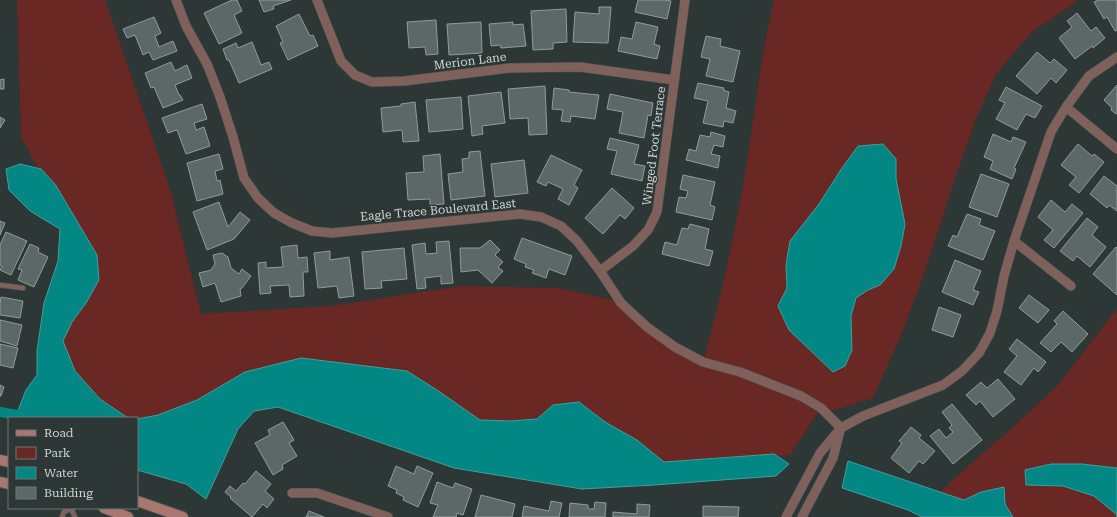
<svg xmlns="http://www.w3.org/2000/svg" width="1117" height="517" font-family="'Roboto Serif',serif">
  <style>
    .green { fill: #692823 }
    .water { fill: #038785; stroke: #409f9d }
    .lines { fill: none; stroke-linecap: round; stroke-linejoin: round }
    .canal { stroke: #038785; stroke-width: 10 }
    .building { fill: #5c6867; stroke: #8f9c9b }
    .service-casing { stroke: #495453; stroke-width: 6 }
    .minor-casing { stroke: #495453; stroke-width: 10 }
    .secondary-casing { stroke: #495453; stroke-width: 12 }
    .service { stroke: #80605b; stroke-width: 4.5 }
    .minor { stroke: #80605b; stroke-width: 9 }
    .secondary { stroke: #aa7770; stroke-width: 10 }
    .labels { text-anchor: middle; dominant-baseline: central; stroke-width: 3; stroke-linejoin: round; paint-order: stroke }
    .street-label { font-size: 12px; fill: #cfd6d5; stroke: #2c3736 }
  </style>
  <rect width="100%" height="100%" fill="#2c3736"/>
  <!-- green -->
  <path class="green" d="M17 0H105L170 189 201 314 331 306 462 286 558 288 616 301 703 362C721 298 735 233 746 167 755 111 761 55 774 0H1079L1032 32 996 74 976 119 956 175 927 265 903 331 873 398 836 410 821 408 790 455 666 464 632 437 601 421 580 405 469 438 238 383 137 449V418H97L57 369 68 223 21 137Z
    M1117 309V517H965L930 501 985 451 1010 430 1057 386Z"/>
  <!-- water -->
  <path class="water" d="M883 144 896 159V179L905 224 901 246 894 269 880 285 868 290 856 298 851 316 852 350 845 366 833 372 789 330 778 306 787 288 786 265 790 241 819 204 842 168 858 146Z
    M20 164 41 169 55 184 97 255 99 280 86 303 72 322 63 341 75 371 100 399 128 418H15L26 390 37 375V351L44 303 58 261 60 229 30 211 9 190 6 169Z
    M301 358 407 371 437 390 480 420 511 421 537 419 553 405 579 402 605 422 637 440 664 462 774 454 789 464 776 476 654 485 582 489 454 468 278 407 254 411 238 429 206 499 186 484 137 470V419L158 415 197 400 245 372Z
    M848 461 964 500 981 492 1004 487 1005 504 1013 517H922L908 510 842 488Z
    M1051 464H1082L1117 468V517L1116 514 1094 496 1063 486 1026 485 1025 470Z"/>
  <g class="lines">
    <!-- canal -->
    <path class="canal" d="M0 412 34 418"/>
  </g>
  <!-- building -->
  <path class="building" d="M232 0H237L242 11 234 15 242 33 219 44 204 13Z
    M259 0H291L273 6 274 9 264 12Z
    M638 0H666L671 1 667 19 635 12Z
    M1098 0H1116L1117 2V30L1115 31 1107 17 1104 19 1094 2Z
    M599 7H611L608 43 573 42 575 12 599 14Z
    M566 9 567 42 553 43V49L533 50 531 11Z
    M1077 13 1091 31 1096 27 1105 38 1093 48 1092 46 1075 59 1059 38 1072 27 1067 21Z
    M299 14 310 36 313 35 318 46 288 60 280 43 283 42 276 26Z
    M154 17 161 33 155 36 159 47 173 41 177 51 153 60 149 52 143 55 135 35 127 38 123 29Z
    M436 20 438 54 426 55 425 47 409 48 407 22Z
    M481 22 482 53 449 55 447 24Z
    M513 22V25L523 24 526 46 501 48 500 45 491 46 489 24Z
    M636 22 658 27 654 44 660 46 657 59 618 51 621 37 632 39Z
    M706 36 721 39 720 46 740 51 733 82 706 76 710 59 701 57Z
    M252 42 261 65 269 62 272 69 239 83 229 60H227L223 49 236 43 238 48Z
    M1037 52 1050 63 1054 59 1067 70 1056 83 1051 78 1037 94 1016 76Z
    M171 62 175 71 187 65 192 78 175 85 179 95H180L183 100 163 108 154 87 151 88 145 73Z
    M4 79V89H0V80Z
    M698 83 724 88 723 90 729 92 726 108 736 111 733 123 724 121 723 127 703 123 708 101 694 98Z
    M1117 85V113L1116 114 1111 110 1112 108 1104 100Z
    M545 86 547 134 529 135 528 118 510 119 508 89Z
    M1006 87 1042 106 1035 118 1026 114 1017 130 996 119 1005 103 999 100Z
    M554 88 569 90V92L599 95 595 119 571 116 570 122 561 121 563 110 552 109Z
    M501 92 505 123 482 126 483 134 472 136 468 96Z
    M610 94 653 103 651 116 648 115 644 138 619 133 623 112 607 109Z
    M461 97 463 129 429 132 426 100Z
    M415 102 419 141 403 142 402 130 383 132 381 108 401 106V104Z
    M202 104 207 119 194 123 196 130 204 127 210 146 186 154 177 130 168 133 162 118Z
    M0 117 5 120 0 128Z
    M711 132 725 136 723 147 714 145 711 154 720 156 718 168 686 160 689 149 696 151 700 135 710 137Z
    M993 134 1011 142 1013 137 1026 142 1014 168 1016 169 1012 179 990 169 993 161 984 157Z
    M610 138 639 145 634 164 645 166 642 181 611 174 617 151 607 149Z
    M1078 144 1092 156 1094 154 1104 162 1079 193 1069 185 1076 177 1061 165Z
    M480 151 485 196 451 200 448 174 463 172 462 159 469 158V152Z
    M219 154 223 169 215 171 217 181 220 180 223 194 197 201 187 163Z
    M440 154 444 204 430 205V199L408 200 406 173 424 172 423 156Z
    M551 155 582 170 574 185 578 188 569 205 558 199 563 189 548 182 546 186 537 182Z
    M524 160 528 193 495 197 491 164Z
    M981 174 1009 184 997 217 969 207Z
    M683 175 715 182 710 205 715 207 712 220 676 212 679 197 686 198 688 191 680 189Z
    M1104 176 1117 186V211L1109 205 1107 208 1090 194Z
    M612 188 634 208 625 219 620 215 603 234 585 218Z
    M1051 200 1065 212 1072 204 1083 213 1054 248 1044 240 1053 230 1038 217Z
    M219 202 228 227 240 212 250 220 234 239 207 250 193 212Z
    M967 214 981 219 979 225 995 231 983 260 948 246 953 235 957 237Z
    M1087 218 1098 227 1092 235 1106 247 1090 267 1077 256 1073 261 1060 251Z
    M0 221 5 223 0 235Z
    M690 224 709 229 705 249 713 251 709 266 662 254 665 242 677 245 682 228 688 229Z
    M6 232 27 241 11 275 0 270 2 266 0 265V245Z
    M522 238 572 256 565 275 549 269 546 278 532 273 534 270 525 267 526 264 514 259Z
    M490 240 500 250 495 255 503 262 498 267 503 271 492 283 478 270 461 272 460 248H480Z
    M449 241 453 283 441 284V276L425 278 426 288 417 289 412 245 425 243 426 254 437 253 436 242Z
    M30 244 39 248 38 252 48 257 34 287 18 280 22 270 18 269Z
    M297 245 298 258 307 257 308 272H303L304 296 290 297 289 285 270 286 271 293 260 294 258 263 266 262V268L283 267 281 247Z
    M1116 247 1117 248V295L1093 274Z
    M404 248 407 279 381 281 382 288 365 289 362 252Z
    M330 251V260L349 257 354 296 339 298 337 286 318 288 314 253Z
    M222 253 228 257 231 268 239 274 242 269 251 276 242 288 240 289 241 296 221 302 215 283 203 287 199 273 211 270 215 264 213 255Z
    M955 260 981 271 973 290 979 292 973 305 942 292Z
    M1029 295 1049 310 1038 323 1019 308Z
    M1 297 23 301 20 318 0 315V303Z
    M939 307 961 315 953 337 932 330Z
    M1063 311 1088 334 1072 352 1061 342 1051 352 1040 343 1057 324 1054 321Z
    M0 320 22 325 17 346 0 341Z
    M1017 339 1046 362 1038 372 1034 368 1021 385 1004 372 1017 356 1009 349Z
    M0 344 18 348 13 368 0 365Z
    M998 379 1015 399 993 417 980 401 976 405 966 395 981 382 987 388Z
    M0 385 4 387 1 396H0Z
    M952 404 982 440 953 464 930 436 939 429 946 438 953 432 949 428 952 425 942 412Z
    M283 422 294 440 289 443 297 456 282 465 283 469 273 475 255 443 270 435 268 430Z
    M911 427 921 435 919 438 935 451 923 464 919 461 909 473 891 458 902 443 899 441Z
    M396 466 414 474 417 466 433 473 418 507 403 500 404 497 396 493 397 490 388 486Z
    M256 471 271 484 265 491 274 499 267 508 263 504 252 517 230 498 231 497 225 492 230 486 236 491 243 483 245 484Z
    M437 482 453 488 455 483 472 489 463 515 457 513 456 517H433L438 505 430 503Z
    M481 495 515 504 512 517H475Z
    M551 501 562 503 559 517H522L524 506 549 511Z
    M595 502 606 503 605 517H569L570 503 588 505V509H594Z
    M637 504 650 505 649 517H613V512L637 514Z
    M703 506 739 507 738 517H703Z
    M309 511 324 517H306Z"/>
  <g class="lines">
    <!-- service casing -->
    <g class="service-casing">
      <path id="service" d="M0 285 23 288
        M71 508 75 517
        M62 517 64 512 71 508"/>
    </g>
    <!-- minor casing -->
    <g class="minor-casing">
      <path id="minor" d="M176 0 186 26 207 64 220 97 233 137 244 178 258 198 274 213 292 223 312 231 332 233 520 214 541 217 561 226 577 241 600 271 621 303 647 327 675 347 703 362 740 372 801 396 821 408 841 428
        M317 0 341 61 355 75 372 82 404 81 510 68 580 67 674 80
        M1066 107 1117 149
        M1014 241 1071 286
        M600 271 633 246 648 230 657 212 685 0
        M292 493H317L388 517
        M786 517 820 453 841 428 863 416 943 385 962 371 979 353 990 333 997 311 1004 276 1014 241 1051 132 1066 107 1089 76 1117 57
        M802 517 833 458 840 431"/>
    </g>
    <!-- secondary casing -->
    <g class="secondary-casing">
      <path id="secondary" d="M0 460 9 462
        M0 482 9 484
        M137 501 183 517
        M104 508 128 517"/>
    </g>
    <!-- service -->
    <use href="#service" class="service"/>
    <!-- minor -->
    <use href="#minor" class="minor"/>
    <!-- secondary -->
    <use href="#secondary" class="secondary"/>
  </g>
  <g class="labels">
    <!-- street labels -->
    <g class="street-label">
      <text transform="translate(470 61) rotate(-7)">Merion Lane</text>
      <text transform="translate(654 146) rotate(-83)">Winged Foot Terrace</text>
      <text transform="translate(438 210) rotate(-5)">Eagle Trace Boulevard East</text>
    </g>
  </g>
  <!-- legend -->
  <rect x="8" y="417" width="130" height="92" fill="#2c3736" stroke="#6d7776"/>
  <rect x="16" y="430" width="20" height="6" fill="#aa7770" stroke="#6d7776"/>
  <text x="44" y="437" font-size="12" fill="#cfd6d5">Road</text>
  <rect x="16" y="447" width="20" height="12" fill="#692823" stroke="#6d7776"/>
  <text x="44" y="457" font-size="12" fill="#cfd6d5">Park</text>
  <rect x="16" y="467" width="20" height="12" fill="#038785" stroke="#6d7776"/>
  <text x="44" y="477" font-size="12" fill="#cfd6d5">Water</text>
  <rect x="16" y="487" width="20" height="12" fill="#5c6867" stroke="#6d7776"/>
  <text x="44" y="497" font-size="12" fill="#cfd6d5">Building</text>
</svg>
